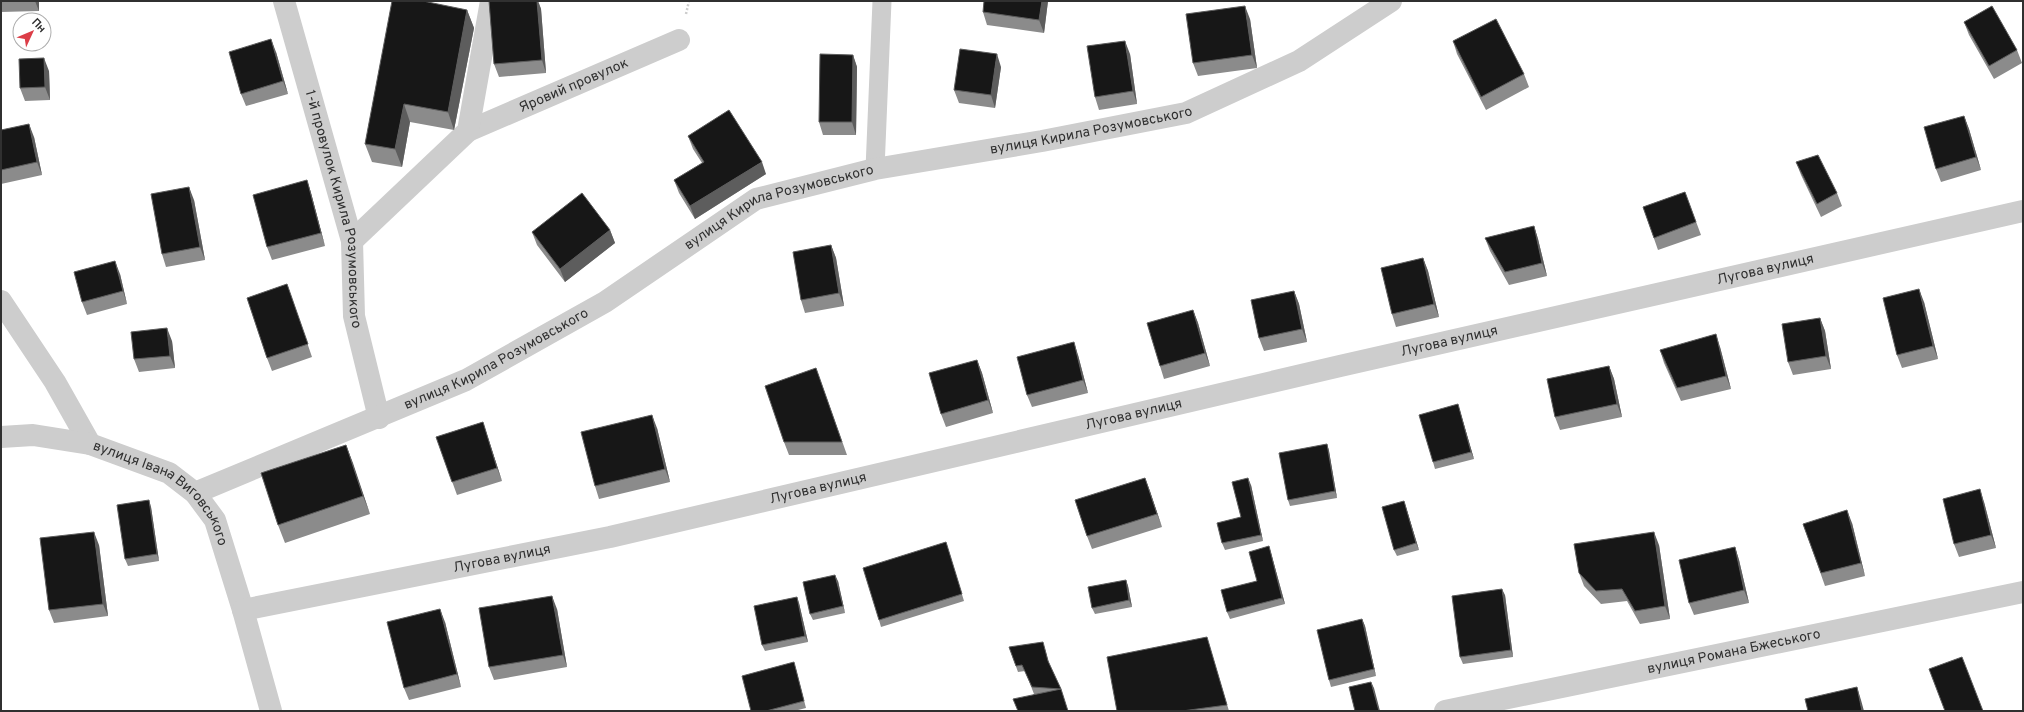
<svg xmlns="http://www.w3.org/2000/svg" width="2024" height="712" font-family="Overpass,sans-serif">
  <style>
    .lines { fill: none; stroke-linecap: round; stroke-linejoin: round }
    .path { stroke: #cdcdcd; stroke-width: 2.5; stroke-dasharray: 2 2; stroke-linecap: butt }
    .lane { stroke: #cdcdcd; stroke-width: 19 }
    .street { stroke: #cdcdcd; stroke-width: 22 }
    .wall { fill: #8b8b8b }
    .shaded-wall { fill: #5d5d5d }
    .building { fill: #171717; stroke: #5d5d5d }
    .labels { text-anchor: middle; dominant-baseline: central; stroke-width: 4; stroke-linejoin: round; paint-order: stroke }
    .street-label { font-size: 14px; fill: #303030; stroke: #fff }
  </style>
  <rect width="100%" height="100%" fill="#fff"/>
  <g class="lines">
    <!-- path -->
    <path class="path" d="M686 14 689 1"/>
    <!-- lane -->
    <path class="lane" d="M875 169 882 1"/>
    <!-- street -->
    <g class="street">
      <path id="s1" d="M284 1 352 241 354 316 379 418"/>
      <path id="s2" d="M468 131 679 40"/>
      <path d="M352 241 468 131 491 1"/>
      <path id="s3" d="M1 301 55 382 90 444 169 473 195 493 215 520 243 610 271 711"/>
      <path d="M1 437 33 435 90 444"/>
      <path id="s4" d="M195 493 466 380 605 302 756 199 875 169 1042 141 1186 113 1299 61 1391 1"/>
      <path id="s5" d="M243 610 610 537 1340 366 2023 211"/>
      <path id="s6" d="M1445 711 2023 592"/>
    </g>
  </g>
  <!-- wall -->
  <path class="wall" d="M1 1H39V11L1 12Z
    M489 1H538L541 9 546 73 499 77 494 64Z
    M1048 1 1044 33 987 25 983 12Z
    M467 10 474 28 454 130 410 122 402 167 372 162 365 144Z
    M1250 19 1257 68 1198 76 1193 63Z
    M1964 22 2017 50 2022 63 1994 79 1969 35Z
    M1453 41 1524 74 1529 87 1486 110 1457 54Z
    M276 52 288 94 246 106 241 94Z
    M1130 54 1137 104 1099 110 1095 97Z
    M853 55 857 67 856 135H823L819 122Z
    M1001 67 995 108 959 103 954 90Z
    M49 71 50 100 25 101 20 88Z
    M1964 116 1969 129 1981 170 1941 182 1936 169Z
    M1 130 34 137 42 175 1 184Z
    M688 136 766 174 695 219 679 193 674 180 702 163 693 149Z
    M1796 162 1837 193 1842 206 1821 217 1801 175Z
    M307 180 311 193 325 246 272 260 267 247Z
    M1685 192 1701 235 1658 250 1643 207Z
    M194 200 205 260 166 267 162 254Z
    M1534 226 1538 239 1547 276 1509 285 1490 251 1485 238Z
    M610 230 615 243 565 282 537 245 532 232Z
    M831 245 836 258 844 306 805 313 801 300Z
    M1423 258 1428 271 1439 317 1396 327 1392 314Z
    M120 274 127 304 87 315 82 302Z
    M287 284 312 357 272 371 267 358Z
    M1294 291 1299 304 1307 342 1264 351 1259 338Z
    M1924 302 1938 359 1902 368 1897 355Z
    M1193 310 1198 323 1210 366 1164 379 1160 366Z
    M1820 318 1825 331 1831 369 1793 375 1788 362Z
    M172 341 175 368 139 372 134 359Z
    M1720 347 1731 389 1681 401 1664 363 1660 350Z
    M1078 355 1088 393 1032 407 1027 395Z
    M977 360 982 373 993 413 946 427 941 414Z
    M1609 366 1614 379 1622 417 1560 430 1555 417Z
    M816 368 847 455H789L784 442Z
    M1460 411 1474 459 1435 469 1433 462Z
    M483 422 502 481 457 495 436 437Z
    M657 428 670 482 599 499 595 486Z
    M1327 444 1329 451 1337 498 1290 506 1288 500Z
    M346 445 370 514 285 543 278 525Z
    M1145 478 1162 527 1092 549 1087 536Z
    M1251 485 1263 541 1225 550 1222 543 1241 517Z
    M1404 501 1419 550 1397 556 1394 550Z
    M1984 502 1996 548 1959 557 1954 544Z
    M151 507 159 561 128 566 125 559Z
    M1852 523 1865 576 1825 586 1803 524Z
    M946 542 964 601 881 627 879 620Z
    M99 545 108 616 54 623 49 610Z
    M1659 545 1670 619 1640 624 1627 601 1601 604 1584 586 1579 573Z
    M1269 546 1271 553 1285 604 1230 619 1227 612 1257 581Z
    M1735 547 1739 560 1749 603 1694 615 1689 603Z
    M1126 580 1128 586 1132 607 1095 614 1092 608Z
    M838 581 845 613 813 620 810 614Z
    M1505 595 1513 657 1463 664 1460 657Z
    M799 603 808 642 765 651 762 645Z
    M557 609 567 667 494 680 489 667Z
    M1362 619 1365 626 1376 676 1331 687 1329 680Z
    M445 622 461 687 409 700 404 688Z
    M1209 644 1229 711H1117Z
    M1009 647 1045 649 1049 663 1061 689 1068 711H1018L1034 694 1025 671 1018 672Z
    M796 669 806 708 794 711H751Z"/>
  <!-- shaded-wall -->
  <path class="shaded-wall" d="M35 1H39V11Z
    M537 1H538L541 9 546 73 542 60Z
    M1042 1H1048L1044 33 1039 20Z
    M1245 6 1250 19 1257 68 1252 55Z
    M467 10 474 28 454 130 448 112Z
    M271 39 276 52 288 94 283 81Z
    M1125 41 1130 54 1137 104 1133 91Z
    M997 54 1001 67 995 108 991 95Z
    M853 55 857 67 856 135 852 122Z
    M44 58 49 71 50 100 45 87Z
    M404 104 410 122 402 167 395 149Z
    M1964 116 1969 129 1981 170 1976 157Z
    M29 124 34 137 42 175 37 162Z
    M762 162 766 174 695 219 690 206Z
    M307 180 311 193 325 246 321 233Z
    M189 187 194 200 205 260 200 247Z
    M1534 226 1538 239 1547 276 1542 263Z
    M610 230 615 243 565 282 560 269Z
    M831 245 836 258 844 306 839 293Z
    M1423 258 1428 271 1439 317 1434 304Z
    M115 261 120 274 127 304 123 291Z
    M1919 289 1924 302 1938 359 1933 346Z
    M1294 291 1299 304 1307 342 1302 329Z
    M1193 310 1198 323 1210 366 1205 353Z
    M1820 318 1825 331 1831 369 1826 356Z
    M167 328 172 341 175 368 170 356Z
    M1716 334 1720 347 1731 389 1726 376Z
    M1074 342 1078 355 1088 393 1083 380Z
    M977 360 982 373 993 413 988 400Z
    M1609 366 1614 379 1622 417 1617 404Z
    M1458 404 1460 411 1474 459 1471 452Z
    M652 415 657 428 670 482 665 469Z
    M483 422 487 435 502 481 497 468Z
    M1327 444 1329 451 1337 498 1335 491Z
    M346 445 353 463 370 514 363 496Z
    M1145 478 1150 491 1162 527 1157 514Z
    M1248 478 1251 485 1263 541 1261 535Z
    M1980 489 1984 502 1996 548 1991 535Z
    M149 500 151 507 159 561 157 554Z
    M1404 501 1406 507 1419 550 1416 543Z
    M1847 510 1852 523 1865 576 1861 563Z
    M94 532 99 545 108 616 103 604Z
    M1654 532 1659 545 1670 619 1665 606Z
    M1269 546 1271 553 1285 604 1282 598Z
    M1735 547 1739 560 1749 603 1744 590Z
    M835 575 838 581 845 613 843 606Z
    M1126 580 1128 586 1132 607 1129 600Z
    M1502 589 1505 595 1513 657 1511 650Z
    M552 596 557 609 567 667 563 655Z
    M797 597 799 603 808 642 805 636Z
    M440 609 445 622 461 687 457 674Z
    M1362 619 1365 626 1376 676 1374 669Z
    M1371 682 1374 688 1380 711H1379Z
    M1857 687 1861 700 1864 711H1862Z"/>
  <!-- building -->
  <path class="building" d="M392 1H423L467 10 448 112 404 104 395 149 365 144Z
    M489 1H537L542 60 494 64Z
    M984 1H1042L1039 20 983 12Z
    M1245 6 1252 55 1193 63 1186 14Z
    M1992 6 2017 50 1989 66 1964 22Z
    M1496 19 1524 74 1481 97 1453 41Z
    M271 39 283 81 241 94 229 52Z
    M1125 41 1133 91 1095 97 1087 46Z
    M960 49 997 54 991 95 954 90Z
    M820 54 853 55 852 122H819Z
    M44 58 45 87 20 88 19 59Z
    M729 110 762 162 690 206 674 180 704 162 688 136Z
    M1964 116 1976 157 1936 169 1924 127Z
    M29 124 37 162 1 170V130Z
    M1818 155 1837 193 1817 204 1796 162Z
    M307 180 321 233 267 247 253 195Z
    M189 187 200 247 162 254 151 194Z
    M1685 192 1696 222 1654 238 1643 207Z
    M582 193 610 230 560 269 532 232Z
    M1534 226 1542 263 1505 272 1485 238Z
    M831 245 839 293 801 300 793 252Z
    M1423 258 1434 304 1392 314 1381 268Z
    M115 261 123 291 82 302 74 272Z
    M287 284 308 344 267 358 247 298Z
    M1919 289 1933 346 1897 355 1883 298Z
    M1294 291 1302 329 1259 338 1251 300Z
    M1193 310 1205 353 1160 366 1147 323Z
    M1820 318 1826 356 1788 362 1782 324Z
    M167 328 170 356 134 359 131 332Z
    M1716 334 1726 376 1677 388 1660 350Z
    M1074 342 1083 380 1027 395 1017 357Z
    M977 360 988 400 941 414 929 373Z
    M1609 366 1617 404 1555 417 1547 379Z
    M816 368 842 442H784L765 386Z
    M1458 404 1471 452 1433 462 1419 415Z
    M652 415 665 469 595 486 581 432Z
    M483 422 497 468 452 482 436 437Z
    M1327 444 1335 491 1288 500 1279 453Z
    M346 445 363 496 278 525 261 473Z
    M1145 478 1157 514 1087 536 1075 500Z
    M1248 478 1261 535 1222 543 1217 523 1241 517 1232 482Z
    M1980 489 1991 535 1954 544 1943 499Z
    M149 500 157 554 125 559 117 505Z
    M1404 501 1416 543 1394 550 1382 507Z
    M1847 510 1861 563 1821 573 1803 524Z
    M94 532 103 604 49 610 40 538Z
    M1654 532 1665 606 1635 611 1622 589 1596 591 1579 573 1574 544Z
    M946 542 962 594 879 620 863 568Z
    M1269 546 1282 598 1227 612 1221 590 1257 581 1249 552Z
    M1735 547 1744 590 1689 603 1679 560Z
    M835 575 843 606 810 614 803 582Z
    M1126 580 1129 600 1092 608 1088 587Z
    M1502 589 1511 650 1460 657 1452 596Z
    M552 596 563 655 489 667 479 608Z
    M797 597 805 636 762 645 754 606Z
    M440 609 457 674 404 688 387 622Z
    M1362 619 1374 669 1329 680 1317 630Z
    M1207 637 1227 705 1182 711H1117L1107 657Z
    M1043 642 1048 661 1061 689 1032 687 1022 665 1016 666 1009 647Z
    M1962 657 1983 711H1945L1929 669Z
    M794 662 804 701 766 711H751L742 676Z
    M1371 682 1379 711H1355L1349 687Z
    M1857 687 1862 711H1808L1805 699Z
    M1061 689 1068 711H1018L1013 699Z"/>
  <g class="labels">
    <!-- street labels -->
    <g class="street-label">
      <text stroke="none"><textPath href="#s2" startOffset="115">Яровий провулок</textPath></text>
      <text stroke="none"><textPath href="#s4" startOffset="978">вулиця Кирила Розумовського</textPath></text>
      <text stroke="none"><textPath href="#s1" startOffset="215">1-й провулок Кирила Розумовського</textPath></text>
      <text stroke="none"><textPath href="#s4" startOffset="654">вулиця Кирила Розумовського</textPath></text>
      <text stroke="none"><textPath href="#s5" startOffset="1560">Лугова вулиця</textPath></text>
      <text stroke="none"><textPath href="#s5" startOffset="1236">Лугова вулиця</textPath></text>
      <text stroke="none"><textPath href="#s4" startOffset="330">вулиця Кирила Розумовського</textPath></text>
      <text stroke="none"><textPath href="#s5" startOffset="912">Лугова вулиця</textPath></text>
      <text stroke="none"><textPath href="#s5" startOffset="588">Лугова вулиця</textPath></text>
      <text stroke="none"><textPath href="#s3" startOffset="259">вулиця Івана Виговського</textPath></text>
      <text stroke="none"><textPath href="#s5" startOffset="264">Лугова вулиця</textPath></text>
      <text stroke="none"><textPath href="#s6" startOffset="295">вулиця Романа Бжеського</textPath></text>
    </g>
  </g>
  <!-- border -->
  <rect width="2024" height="712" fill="none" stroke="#303030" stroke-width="4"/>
  <!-- north arrow -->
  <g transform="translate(32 32) rotate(46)"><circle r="19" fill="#ffffff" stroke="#acacac"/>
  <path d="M0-3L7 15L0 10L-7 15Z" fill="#dc3d47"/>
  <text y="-6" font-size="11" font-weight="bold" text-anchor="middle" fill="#303030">Пн</text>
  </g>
</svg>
